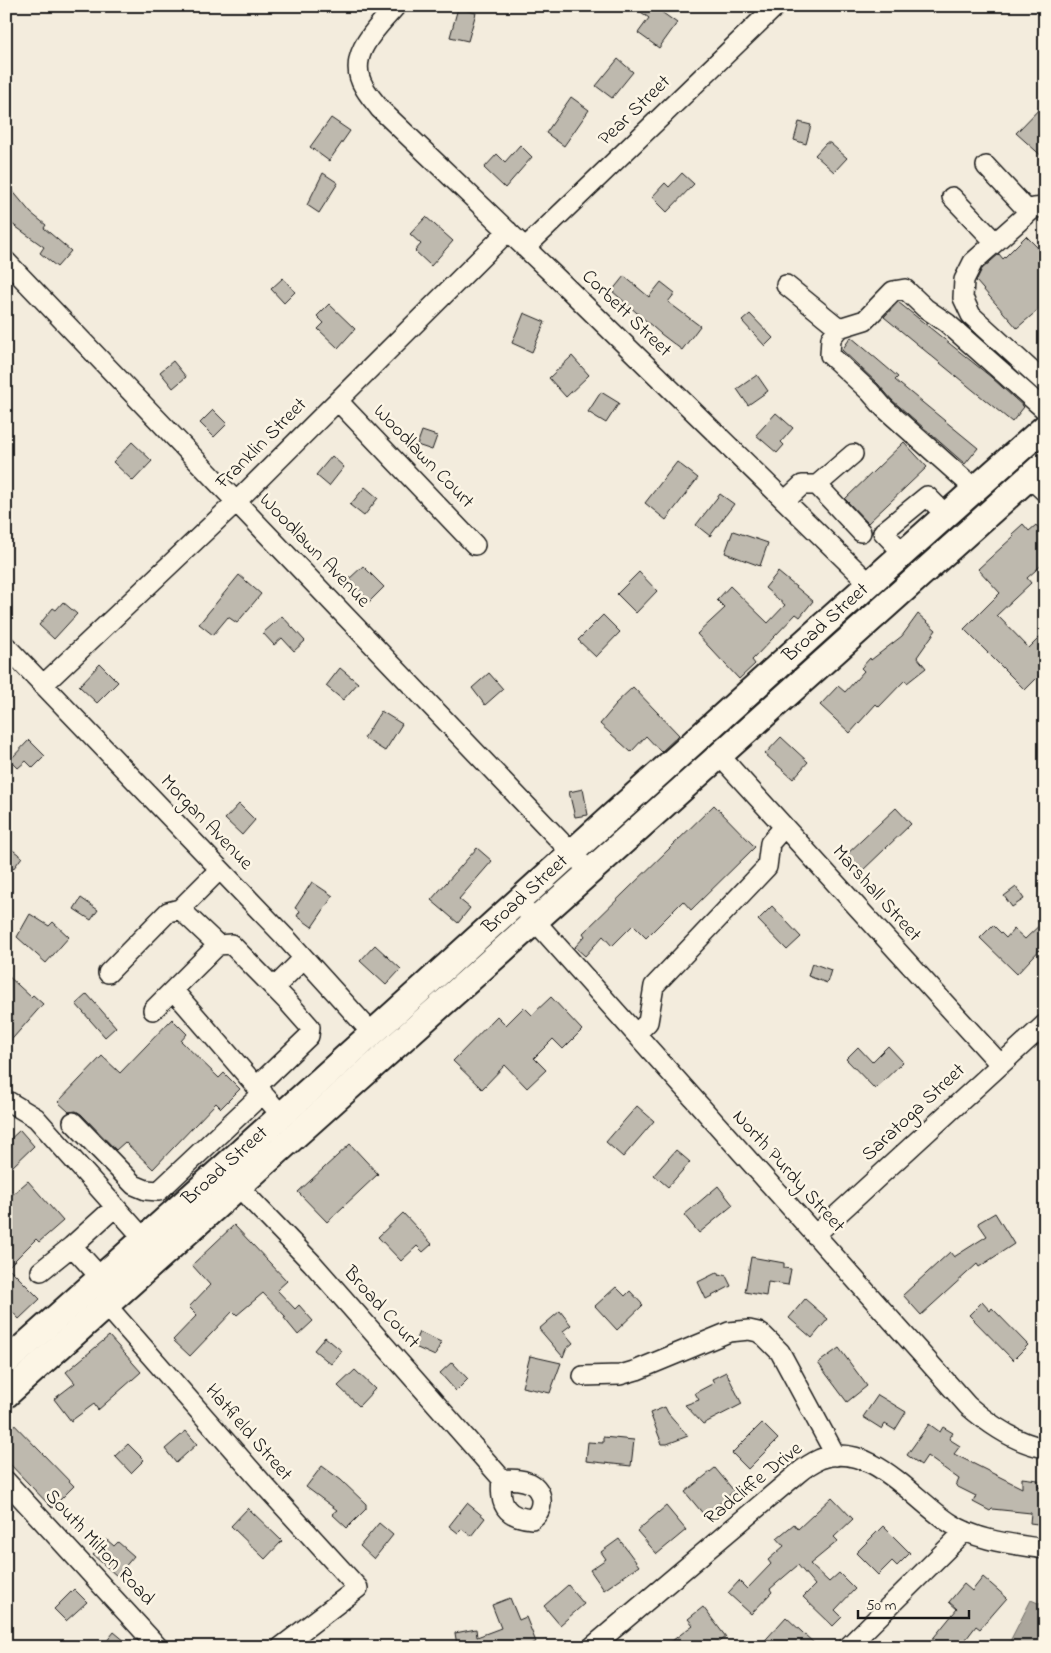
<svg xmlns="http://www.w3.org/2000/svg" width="1051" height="1653" font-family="'Indie Flower',sans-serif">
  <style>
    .water { fill: #aaa59b; stroke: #716e68 }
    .building { fill: #beb9ae; stroke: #1c1c1c }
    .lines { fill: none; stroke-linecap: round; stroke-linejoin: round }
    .minor-casing { stroke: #1c1c1c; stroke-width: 22 }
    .major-casing { stroke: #1c1c1c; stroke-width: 29 }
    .minor { stroke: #fcf5e5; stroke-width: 19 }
    .major { stroke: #fcf5e5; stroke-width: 25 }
    .labels { text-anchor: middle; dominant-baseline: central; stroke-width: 5; stroke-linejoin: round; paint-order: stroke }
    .street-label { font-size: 20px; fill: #1c1c1c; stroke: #fcf5e5 }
  </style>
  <rect width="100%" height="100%" fill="#f3ecdd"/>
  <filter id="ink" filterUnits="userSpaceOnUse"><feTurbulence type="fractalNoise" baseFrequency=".02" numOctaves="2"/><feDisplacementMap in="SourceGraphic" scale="10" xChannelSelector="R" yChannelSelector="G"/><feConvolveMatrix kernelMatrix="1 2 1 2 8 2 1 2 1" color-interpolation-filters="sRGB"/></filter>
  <g filter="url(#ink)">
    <!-- water -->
    <path class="water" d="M1031 1600 1045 1606V1647H1007Z"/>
    <!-- building -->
    <path class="building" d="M633 6H653L677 23 659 48 638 33 649 18Z
      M458 8 476 13 468 41 450 37Z
      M618 59 633 72 612 98 596 86Z
      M571 97 589 110 564 146 546 133Z
      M1045 103V159L1016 133Z
      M331 118 350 131 329 161 310 147Z
      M799 122 811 125 806 144 794 140Z
      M826 143H830L847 158 834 172 815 155Z
      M520 145 532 157 505 188 484 168 497 154 505 162Z
      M323 173 338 183 319 213 307 205Z
      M682 173 694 184 667 212 652 197 665 183 669 187Z
      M6 183 31 213 46 225 44 228 71 251 57 267 40 253 44 247 12 224 6 217Z
      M426 217 453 241 431 266 415 251 421 244 410 234Z
      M1026 236 1045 255V304L1017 328 976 281 982 269 999 254 1003 259Z
      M624 276 649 297 661 282 675 293 668 302 700 326 682 350 661 334 612 291Z
      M283 278 295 292 284 303 271 289Z
      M898 302 991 377 1024 407 1012 422 884 317Z
      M329 304 355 329 338 348 318 329 324 323 317 316Z
      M524 313 545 322 532 352 512 343Z
      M750 314 773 338 765 346 742 321Z
      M851 337 898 377 895 380 978 448 965 464 892 400 878 384 842 350Z
      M572 356 589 375 566 397 549 378Z
      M173 361 186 377 173 388 160 372Z
      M757 375 768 391 748 405 737 389Z
      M601 392 619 403 606 423 588 412Z
      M213 410 227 424 214 437 200 423Z
      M776 413 793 428 781 442 784 445 777 453 756 435Z
      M422 431 437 436 432 450 417 445Z
      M132 442 152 461 133 481 113 462Z
      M904 442 927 467 868 523 845 499Z
      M332 456 344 467 329 486 316 475Z
      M677 462 698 478 666 520 645 503Z
      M365 487 378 498 364 516 350 505Z
      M720 494 734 504 710 536 696 525Z
      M1023 524 1029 531 1036 525 1045 536V562L1027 578 1031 583 997 615 1029 648 1045 632V670L1025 690 964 629 1000 593 978 569 1014 536 1012 534Z
      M733 531 768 543 760 566 725 553Z
      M363 566 384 587 369 602 349 579Z
      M639 572 657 591 636 613 617 594Z
      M778 572 813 601 800 617 796 614 752 660 755 664 739 679 697 634 725 608 717 600 730 586 768 623 785 605 765 588Z
      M239 575 261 594 237 623 228 617 213 635 199 624Z
      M63 602 77 614 54 639 39 625 53 608 56 610Z
      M918 614 936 630 917 657 926 668 907 683 905 680 879 707 876 704 850 733 820 705 838 686 845 692 864 671 861 668 870 658 871 660 902 636Z
      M603 615 620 632 596 657 578 640Z
      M282 616 305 641 294 651 282 638 274 645 263 633Z
      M100 664 118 682 97 703 79 686Z
      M340 668 358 683 343 700 326 686Z
      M489 673 503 689 485 705 472 688Z
      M633 687 679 735 661 752 646 736 631 752 600 724 616 705 615 704Z
      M381 711 402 724 385 751 364 738Z
      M781 737 808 762 793 779 765 754Z
      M29 740 45 756 33 768 26 761 18 768 10 760Z
      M583 789 588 815 575 817 569 792Z
      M239 804 255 820 242 835 225 819Z
      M714 805 755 847 691 910 683 901 646 938 633 925 612 946 603 936 585 956 575 947 585 936 583 933Z
      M896 808 911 824 861 872 846 855Z
      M6 845 22 857 13 869 6 864Z
      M477 848 492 861 459 899 470 908 458 923 431 900Z
      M312 882 333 896 312 927 297 916 300 911 295 908Z
      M1016 887 1024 899 1012 907 1004 896Z
      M81 898 98 910 91 920 74 909Z
      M772 906 801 937 787 950 758 920Z
      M30 914 49 926 53 922 69 937 46 963 17 937Z
      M1045 920V944L1017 974 980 938 993 925 1006 938 1014 929 1025 939Z
      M375 945 401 969 386 985 360 961Z
      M812 963 831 970 827 983 808 976Z
      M6 974 31 997 33 995 43 1004 6 1046Z
      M87 994 116 1027 105 1037 76 1004Z
      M551 997 582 1030 563 1049 553 1039 534 1058 546 1070 527 1088 505 1065 482 1089 453 1061 497 1016 506 1025 524 1007 532 1015Z
      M172 1019 187 1034 181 1041 219 1078 224 1073 240 1089 221 1108 216 1103 153 1169 125 1142 116 1150 81 1114 76 1111 69 1112 58 1102 102 1056 120 1073Z
      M888 1046 903 1062 875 1089 846 1059 858 1047 872 1062Z
      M637 1106 654 1121 623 1157 606 1142Z
      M20 1130 34 1146 12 1167 6 1161V1143Z
      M350 1144 378 1174 327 1222 298 1192Z
      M676 1150 690 1162 668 1187 654 1175Z
      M28 1181 63 1221 39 1242 36 1239 8 1267 40 1299 19 1319 6 1305V1200Z
      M718 1186 733 1205 699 1233 684 1215Z
      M403 1213 432 1244 423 1252 417 1246 401 1261 378 1237Z
      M995 1213 1014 1244 979 1267 977 1264 921 1315 903 1295 950 1252 954 1257 987 1236 978 1223Z
      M234 1225 287 1281 277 1290 295 1309 299 1305 313 1321 298 1335 284 1318 286 1317 263 1293 237 1315 233 1311 190 1356 173 1340 197 1315 189 1307 210 1285 192 1265Z
      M751 1257 784 1263V1268L791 1269 788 1285 768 1282 766 1296 745 1292Z
      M718 1272 720 1276 725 1274 731 1286 706 1299 698 1282Z
      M616 1287 625 1296 630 1291 643 1305 617 1330 595 1306Z
      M805 1299 828 1319 812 1338 789 1318Z
      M982 1302 990 1311 992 1308 1028 1345 1013 1360 969 1315Z
      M560 1311 571 1325 563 1331 573 1343 566 1349 563 1357 539 1329Z
      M419 1332 441 1342 435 1356 413 1346Z
      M109 1336 141 1372 98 1410 94 1404 71 1421 54 1399 75 1383 66 1372Z
      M325 1337 342 1351 331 1364 314 1350Z
      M839 1348 867 1386 847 1402 818 1363Z
      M530 1356 561 1363 550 1393 522 1387Z
      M452 1362 468 1379 456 1391 440 1373Z
      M355 1370 375 1389 359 1406 338 1386Z
      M726 1372 742 1404 703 1424 685 1405 699 1400 695 1393 714 1383 712 1379Z
      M878 1395 906 1412 895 1430 885 1424 882 1429 863 1417Z
      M665 1407 668 1413 688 1436 667 1444H662L650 1413Z
      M6 1416 74 1486 52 1508 6 1460Z
      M762 1423 778 1439 748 1469 732 1453Z
      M929 1424 940 1432 943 1427 953 1433 949 1439 960 1446 954 1454 1022 1488V1478L1038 1480V1487L1045 1488V1525L1030 1523 1031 1513 992 1509 990 1511 973 1502 976 1496 956 1486 959 1479 927 1456 921 1465 907 1455Z
      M186 1431 197 1444 176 1463 165 1449Z
      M603 1437 634 1440 631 1466 586 1461 588 1442 603 1443Z
      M128 1444 144 1460 131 1473 115 1456Z
      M322 1466 341 1480 366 1504V1509L347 1528 332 1514 337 1510 306 1487Z
      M715 1468 734 1491 705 1516 685 1492Z
      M832 1497 853 1519 834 1537 838 1541 810 1564 829 1582 839 1573 855 1589 835 1610 842 1617 833 1626 803 1597 815 1585 798 1565 770 1589 772 1592 751 1614 728 1593 739 1581 747 1589 771 1564 768 1560 784 1546 777 1538 794 1524 798 1529Z
      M467 1503 485 1518 471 1536 462 1529 458 1533 449 1526Z
      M666 1506 686 1530 657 1554 637 1531Z
      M248 1508 282 1541 265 1559 231 1526Z
      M379 1523 393 1535 374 1559 360 1546Z
      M883 1526 910 1553 897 1566 892 1561 878 1575 856 1553Z
      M106 1539 114 1546 118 1542 134 1556 117 1576 93 1555Z
      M619 1539 639 1566 604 1590 590 1570 606 1559 601 1552Z
      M983 1577 1007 1598 980 1629 976 1626 960 1647H926L957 1609 949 1602 964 1584 972 1591Z
      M568 1585 584 1604 560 1625 544 1606Z
      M74 1589 87 1602 66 1621 54 1609Z
      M510 1598 519 1620 526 1617 536 1642 524 1647H455L457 1645 455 1633 476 1629 477 1637 501 1628 492 1605Z
      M703 1607 726 1637 713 1647H664L693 1625 688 1619Z
      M786 1617 818 1647H759Z
      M114 1632 132 1647H102Z"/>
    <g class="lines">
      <!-- minor casing -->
      <g class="minor-casing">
        <path id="minor" d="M396 6C377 28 345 56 364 87 368 95 375 102 380 109L561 282 870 584
          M986 166 1029 212
          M952 197 995 242
          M1045 207 1034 208 973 262 964 280 963 298 971 315 1045 383
          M525 248 776 6
          M6 261 589 871
          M786 285 839 328
          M338 401 475 545
          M853 454 817 485 861 532
          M1029 477 1045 492
          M975 489 884 408 870 392 830 355 831 338 839 328 865 320 893 291 905 289 925 308 947 323 1045 410
          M785 501 802 485H817
          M904 554 883 532 927 496 946 515
          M6 646 285 937 372 1033
          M43 685 236 502 508 231
          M719 755 1000 1064
          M180 909 219 870
          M527 912 968 1406C990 1425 1016 1443 1045 1448
          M218 945 231 944 287 1001 310 1027 309 1036 257 1086
          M108 973 168 912 180 909 218 945 173 990 282 1116
          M274 988 304 958
          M153 1010 173 990
          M636 1034 648 1022 654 986 767 867 770 843 784 827
          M6 1100 36 1118 145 1240
          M73 1122 134 1185 146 1190 159 1191 263 1093
          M230 1178 312 1263 502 1479
          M815 1235 1045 1024
          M72 1246 115 1207
          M41 1271 72 1246 101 1278
          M107 1306 264 1485 358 1588 281 1647
          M583 1376 620 1375 637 1370 729 1332 749 1330 758 1332 764 1336 780 1352 836 1456
          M502 1479C512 1479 521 1479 530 1483 545 1491 544 1510 532 1519 505 1517 499 1504 502 1479Z
          M6 1481 158 1647
          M592 1647 797 1474C804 1468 811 1463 820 1459 869 1439 914 1500 950 1523 977 1541 1013 1544 1045 1549
          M848 1647 965 1531"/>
      </g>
      <!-- major casing -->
      <g class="major-casing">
        <g id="major">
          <path id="s1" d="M6 1362C355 1053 696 736 1045 427"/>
          <path d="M6 1395C354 1086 698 773 1045 463"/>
        </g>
      </g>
      <!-- minor -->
      <use href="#minor" class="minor"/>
      <!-- major -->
      <use href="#major" class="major"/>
    </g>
  </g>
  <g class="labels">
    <!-- street labels -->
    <g class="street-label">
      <text transform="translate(635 111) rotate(-44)">Pear Street</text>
      <text transform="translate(626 314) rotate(44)">Corbett Street</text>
      <text transform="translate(262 444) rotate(-45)">Franklin Street</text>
      <text transform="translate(423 457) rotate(46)">Woodlawn Court</text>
      <text transform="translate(314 551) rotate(46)">Woodlawn Avenue</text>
      <text stroke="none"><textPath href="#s1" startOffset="1104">Broad Street</textPath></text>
      <text transform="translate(206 823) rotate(46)">Morgan Avenue</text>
      <text stroke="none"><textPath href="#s1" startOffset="699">Broad Street</textPath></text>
      <text transform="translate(876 894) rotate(48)">Marshall Street</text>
      <text transform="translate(914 1113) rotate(-43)">Saratoga Street</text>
      <text stroke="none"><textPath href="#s1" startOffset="294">Broad Street</textPath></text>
      <text transform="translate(788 1172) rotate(48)">North Purdy Street</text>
      <text transform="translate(381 1308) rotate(48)">Broad Court</text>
      <text transform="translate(248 1433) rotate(49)">Hatfield Street</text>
      <text transform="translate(754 1484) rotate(-39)">Radcliffe Drive</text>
      <text transform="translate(99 1548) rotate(47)">South Milton Road</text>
    </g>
  </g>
  <!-- margin -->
  <rect width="1051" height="1653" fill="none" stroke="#fcf5e5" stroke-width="25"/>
  <rect x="12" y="12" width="1026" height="1628" fill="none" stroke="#1c1c1c" stroke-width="2" filter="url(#ink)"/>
  <!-- scale -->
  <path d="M858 1610v8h111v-8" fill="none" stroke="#1c1c1c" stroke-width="2.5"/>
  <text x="866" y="1610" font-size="15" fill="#1c1c1c" stroke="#fcf5e5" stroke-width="4" paint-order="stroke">50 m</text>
</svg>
